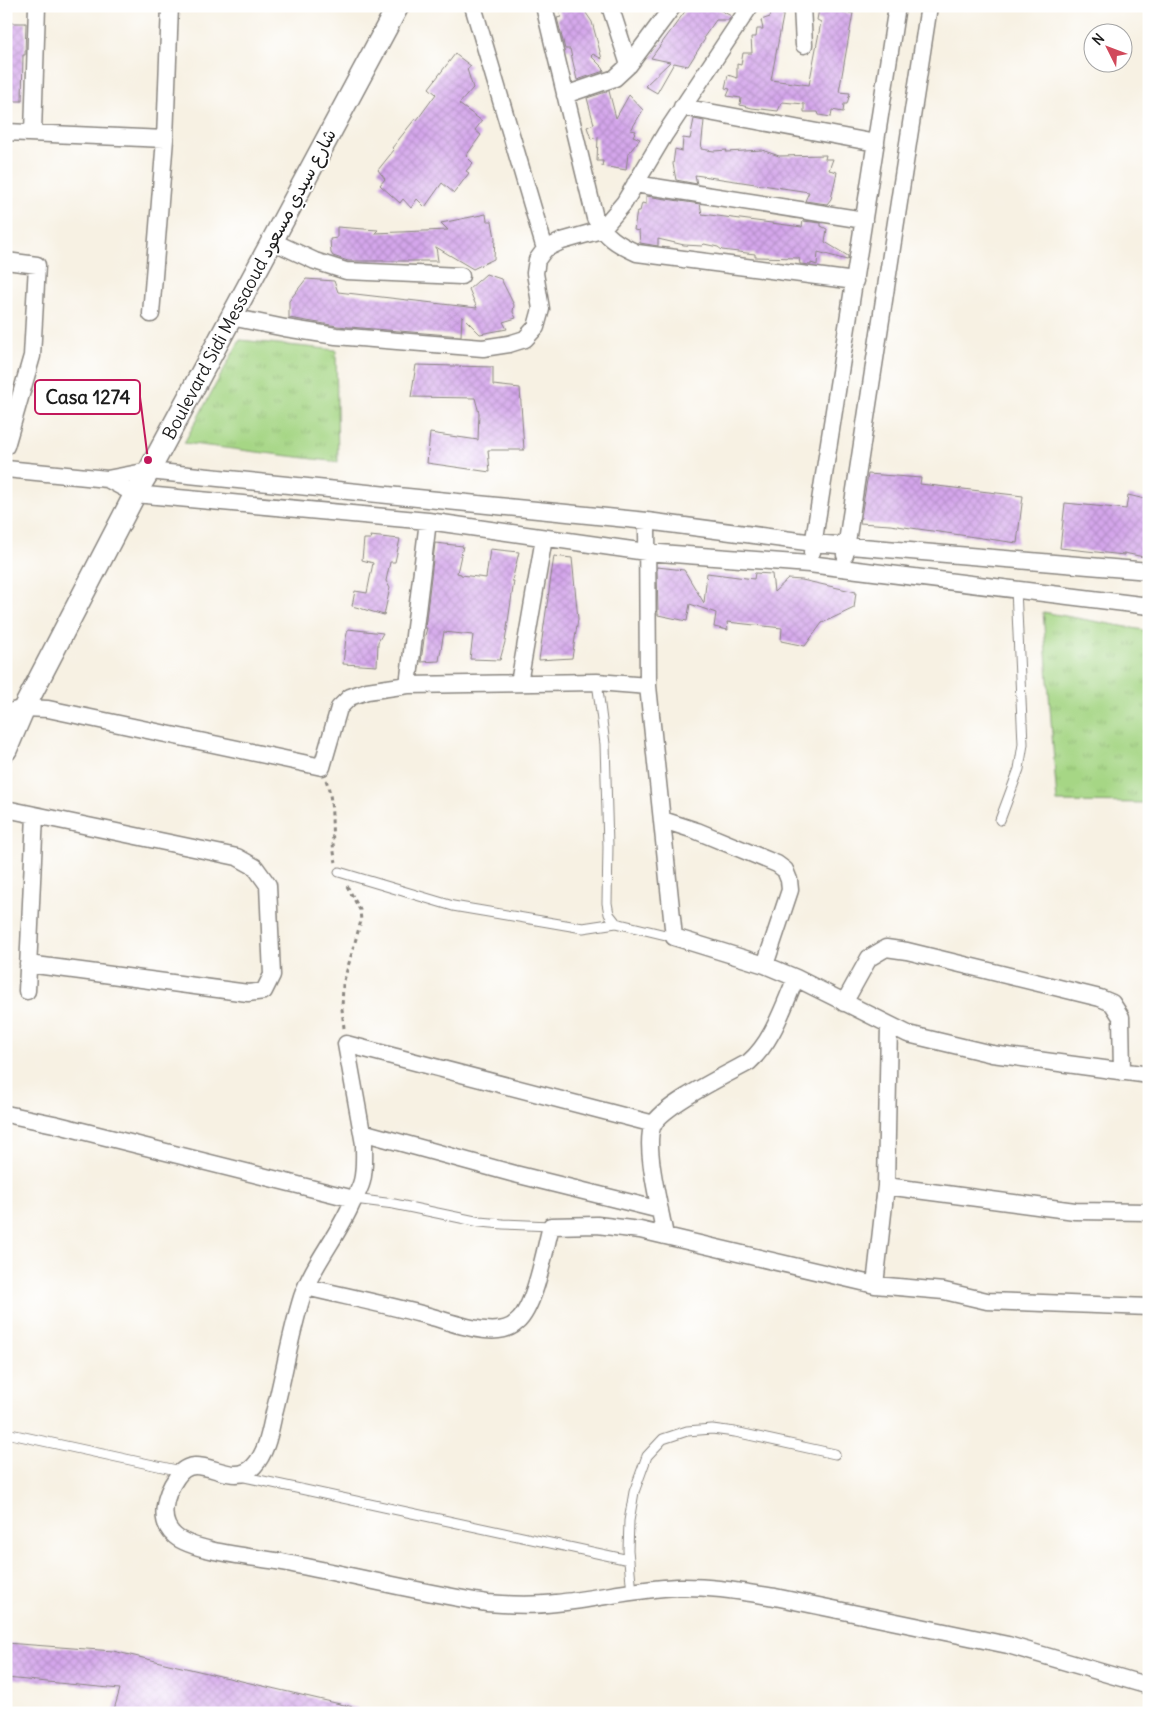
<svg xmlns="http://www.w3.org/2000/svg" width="1155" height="1719" font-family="Delius,'Playpen Sans Arabic',sans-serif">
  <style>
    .grass { fill: url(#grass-tufts); stroke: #617950 }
    .building { fill: url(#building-cross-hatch) }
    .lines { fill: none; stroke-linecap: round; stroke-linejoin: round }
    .service-casing { stroke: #8a8680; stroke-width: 11 }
    .minor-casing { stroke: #8a8680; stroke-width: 19 }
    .tertiary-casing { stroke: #8a8680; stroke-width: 24 }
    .path { stroke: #8a8680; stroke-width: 3; stroke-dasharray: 4 4; stroke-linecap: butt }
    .service { stroke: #fff; stroke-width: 9 }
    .minor { stroke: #fff; stroke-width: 16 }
    .tertiary { stroke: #fff; stroke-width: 21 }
    .labels { text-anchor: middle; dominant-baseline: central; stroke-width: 4; stroke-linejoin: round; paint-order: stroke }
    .street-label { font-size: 18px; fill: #1c1c1c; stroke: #fff }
    .leader { fill: none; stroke: #c2185b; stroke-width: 2 }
    .callout-dot { fill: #c2185b; stroke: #fff; stroke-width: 2 }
    .callout { fill: #fff; stroke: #c2185b; stroke-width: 2 }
    .callout-label { font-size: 19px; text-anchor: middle; font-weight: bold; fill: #1c1c1c }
  </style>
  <defs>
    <pattern id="grass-tufts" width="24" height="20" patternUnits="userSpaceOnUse" patternTransform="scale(1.25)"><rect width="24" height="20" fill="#a6d685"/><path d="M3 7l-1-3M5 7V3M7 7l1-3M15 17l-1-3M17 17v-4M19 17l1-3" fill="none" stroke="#8eb772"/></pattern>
    <pattern id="building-cross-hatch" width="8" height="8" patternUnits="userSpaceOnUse" patternTransform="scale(1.25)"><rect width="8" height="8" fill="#d4a6eb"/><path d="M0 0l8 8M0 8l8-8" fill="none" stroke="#b58ec9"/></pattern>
  </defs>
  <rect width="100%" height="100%" fill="#fff"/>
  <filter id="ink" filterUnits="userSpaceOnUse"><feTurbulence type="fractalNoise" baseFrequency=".02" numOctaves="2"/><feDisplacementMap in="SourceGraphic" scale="10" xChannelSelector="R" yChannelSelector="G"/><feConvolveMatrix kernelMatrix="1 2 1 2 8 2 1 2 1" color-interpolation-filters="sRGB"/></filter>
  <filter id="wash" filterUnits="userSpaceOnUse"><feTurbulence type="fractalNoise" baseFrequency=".0096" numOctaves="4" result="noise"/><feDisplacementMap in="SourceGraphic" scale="20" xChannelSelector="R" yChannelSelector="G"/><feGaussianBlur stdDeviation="1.12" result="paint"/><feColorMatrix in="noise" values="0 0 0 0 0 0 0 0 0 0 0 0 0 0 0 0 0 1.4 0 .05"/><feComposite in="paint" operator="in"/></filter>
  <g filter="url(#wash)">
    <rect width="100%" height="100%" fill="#f7f1e3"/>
    <!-- grass -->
    <path class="grass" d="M240 340 336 350 338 462 184 443Z
      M1043 612 1149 631V803L1057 802Z"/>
    <g id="blocks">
      <!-- building -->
      <path class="building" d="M558 6H585L586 13 592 22 602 59 593 54 591 56 603 68 604 71 577 80 570 49H565L557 18 561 17Z
        M689 6H713L731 16 729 20H716L704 37 705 39 688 66 674 63 657 93 645 86 670 62 651 58Z
        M773 6H785L771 80 809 85 821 22 817 20 819 9 829 10V6H844L843 13H853L839 92 850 93 847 104H844L843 112 832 110 831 117 819 115 818 112H804V104L782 102 778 111 752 108 740 105 741 98 727 96 730 89 725 88 728 75 737 78V64L741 65 743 53H752L751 37H756L757 29H763L761 20 770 17Z
        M6 23H26L25 55H23L22 101H6Z
        M455 54 471 66 467 69 473 88 459 104 482 121 475 130 481 135 466 156 473 163 466 171 469 173 454 193 442 183 425 207 417 199 411 208 403 199 400 203 380 185 385 179 378 170 394 150 392 148 415 119 417 120 436 94 429 88Z
        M609 91 616 118 629 95 643 110 631 130 636 131 633 136 640 139 628 154 626 170 602 166 603 161H597L598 137 591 139 587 127 594 124 587 98Z
        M694 119 704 121 701 149 714 151 727 150 726 152 762 150 779 156 826 155 825 159H833L829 170 837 172 831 199 827 204 805 201 809 192 695 175 697 184 676 180 673 164 675 149 682 151 683 138 690 139Z
        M646 196 700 204 702 214 802 227 803 221 821 223V226L827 229 825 242 848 256V258L847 260 818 252 817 265 811 263V265L800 264 799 258 755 257V254L722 250 718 247 704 244 702 246 684 245 658 239V246L640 243 639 231 634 230 637 211H640L642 203 646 204Z
        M486 214 487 221H492L495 238 494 259 473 269 436 247 438 261H348L333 256 331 253 330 239 337 238V227L378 230 375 233 448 230 441 223Z
        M486 274 501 279 514 305 513 312 516 318 503 322 507 329 480 334 462 316 461 336 337 326 289 318V301L306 279 334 281 338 292 477 308 469 289Z
        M416 365 493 367V385L520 388 524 450H488L490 472 427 463 430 433 478 440 479 413 475 398 411 397Z
        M868 474 921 478 920 484 1023 496 1017 543 890 525 860 523Z
        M1128 495 1149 500V558L1124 553V555L1060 548 1065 503 1126 509Z
        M370 536 400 539 395 562H390L386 581 390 588 384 615 352 606 355 591 367 593 373 563 362 560 364 539H371Z
        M435 543 463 546 457 573 461 574V575L486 578 490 549 519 552 512 581H514L505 642 500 660 470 659 473 635 444 632 439 661 421 662 424 639 427 628H425Z
        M554 556 572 558 578 619 572 658 539 660Z
        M657 567 684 570 704 603 707 573 754 579 755 573 772 574 774 592 788 579 802 580 856 592 854 608 822 623 805 646 781 641 782 628 727 622 728 630 714 627 716 613 690 604 687 621 658 615Z
        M348 629 383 633 378 642 377 666 343 664 346 638Z
        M6 1643 113 1651 357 1708V1713H113L120 1689 6 1678Z"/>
    </g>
  </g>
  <g filter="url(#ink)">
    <use href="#blocks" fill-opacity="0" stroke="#8a8680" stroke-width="1"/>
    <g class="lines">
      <!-- service casing -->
      <g class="service-casing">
        <path id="service" d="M597 682 605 744 608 846 607 903 609 914 616 923 674 937
          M1000 820 1019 769 1023 744 1016 589
          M339 872 453 906 583 928 616 923
          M354 1199 394 1204 480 1222 503 1224 551 1226
          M6 1433 181 1471
          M240 1476 629 1560
          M632 1593 628 1550 629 1521 634 1492 647 1456 663 1439 687 1431 712 1429 735 1432 835 1454"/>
      </g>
      <!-- minor casing -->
      <g class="minor-casing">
        <path id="minor" d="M473 6 545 249
          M544 6 595 218C606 237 617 244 637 253L855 281
          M610 6 629 65
          M802 6 804 45
          M565 95 615 78 629 65 673 6
          M682 107 876 143
          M6 132 165 139
          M33 133 37 6
          M635 184 864 220
          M272 241 315 261 346 271 461 276
          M6 261 37 265 32 356 6 446
          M151 314 165 139 170 6
          M231 317 285 328 336 336 483 348 509 344 525 339 536 327 541 309 535 273 537 260 545 249 562 241 601 230 624 203 665 134 750 6
          M6 469 107 479 149 471 647 521 814 543 1149 571
          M107 479 135 494 428 521 646 552 809 564 1149 606
          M647 521 648 686 674 937 765 965 796 978 908 1034 992 1054 1149 1075
          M812 552 897 6
          M845 555 929 6
          M519 683 544 538
          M408 685 428 521
          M6 713 24 708 48 709 322 767 339 708 350 697 367 691 408 685 597 682 648 686
          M6 809 237 857 255 867 268 885 272 975 264 991 248 993 28 964
          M663 820 697 831 777 864 785 870 789 880 790 890 765 965
          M27 991 35 815
          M844 1003 869 958 886 948 907 951 1100 998 1112 1003 1121 1017 1122 1072
          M6 1114 54 1124 354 1199
          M654 1124 346 1044 364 1144C364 1157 365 1169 362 1181 360 1189 356 1196 352 1203 338 1236 313 1264 302 1297 290 1335 284 1375 274 1413 270 1431 267 1452 254 1466 231 1491 197 1447 177 1477 165 1494 157 1521 175 1536 194 1552 256 1557 282 1562 350 1575 418 1592 487 1603 510 1605 532 1606 556 1603 596 1599 636 1589 677 1587 710 1586 743 1592 775 1597L1008 1645 1149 1686
          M362 1132 515 1174 660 1210
          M886 1186 1075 1211 1149 1212
          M665 1236C661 1211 643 1146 653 1125 663 1105 728 1074 749 1062 773 1041 783 1007 796 978
          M875 1285 886 1186 889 1025
          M306 1287C344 1296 383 1304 421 1314 442 1319 463 1328 485 1330 495 1331 509 1330 517 1322 535 1307 545 1249 551 1226L597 1225 640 1230 875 1285 944 1291 987 1301 1149 1307"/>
      </g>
      <!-- tertiary casing -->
      <g class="tertiary-casing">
        <path id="tertiary" d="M6 750 24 708 135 494 149 471 398 6"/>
      </g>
      <!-- path -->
      <path class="path" d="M326 780C336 806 329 835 336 862
        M344 1028 342 1009 343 984 361 921 360 910 347 886"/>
      <!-- service -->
      <use href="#service" class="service"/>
      <!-- minor -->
      <use href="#minor" class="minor"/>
      <!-- tertiary -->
      <use href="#tertiary" class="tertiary"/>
    </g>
  </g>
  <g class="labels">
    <!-- street labels -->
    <g class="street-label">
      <text transform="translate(249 284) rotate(-62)">Boulevard Sidi Messaoud شارع سيدي مسعود</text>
    </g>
  </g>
  <!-- callouts -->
  <path class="leader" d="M148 460L140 397"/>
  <circle class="callout-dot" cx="148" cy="460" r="5"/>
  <rect class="callout" x="35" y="380" width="105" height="34" rx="5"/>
  <g class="callout-label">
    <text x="88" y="404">Casa 1274</text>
  </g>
  <!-- margin -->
  <rect width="1155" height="1719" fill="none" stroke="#fff" stroke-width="25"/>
  <!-- north arrow -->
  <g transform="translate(1108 48) rotate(312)"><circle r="24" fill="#ffffff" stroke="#a4a4a4"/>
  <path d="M0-4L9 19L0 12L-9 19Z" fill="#d1495b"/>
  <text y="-8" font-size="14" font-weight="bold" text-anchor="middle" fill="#1c1c1c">N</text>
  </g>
</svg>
